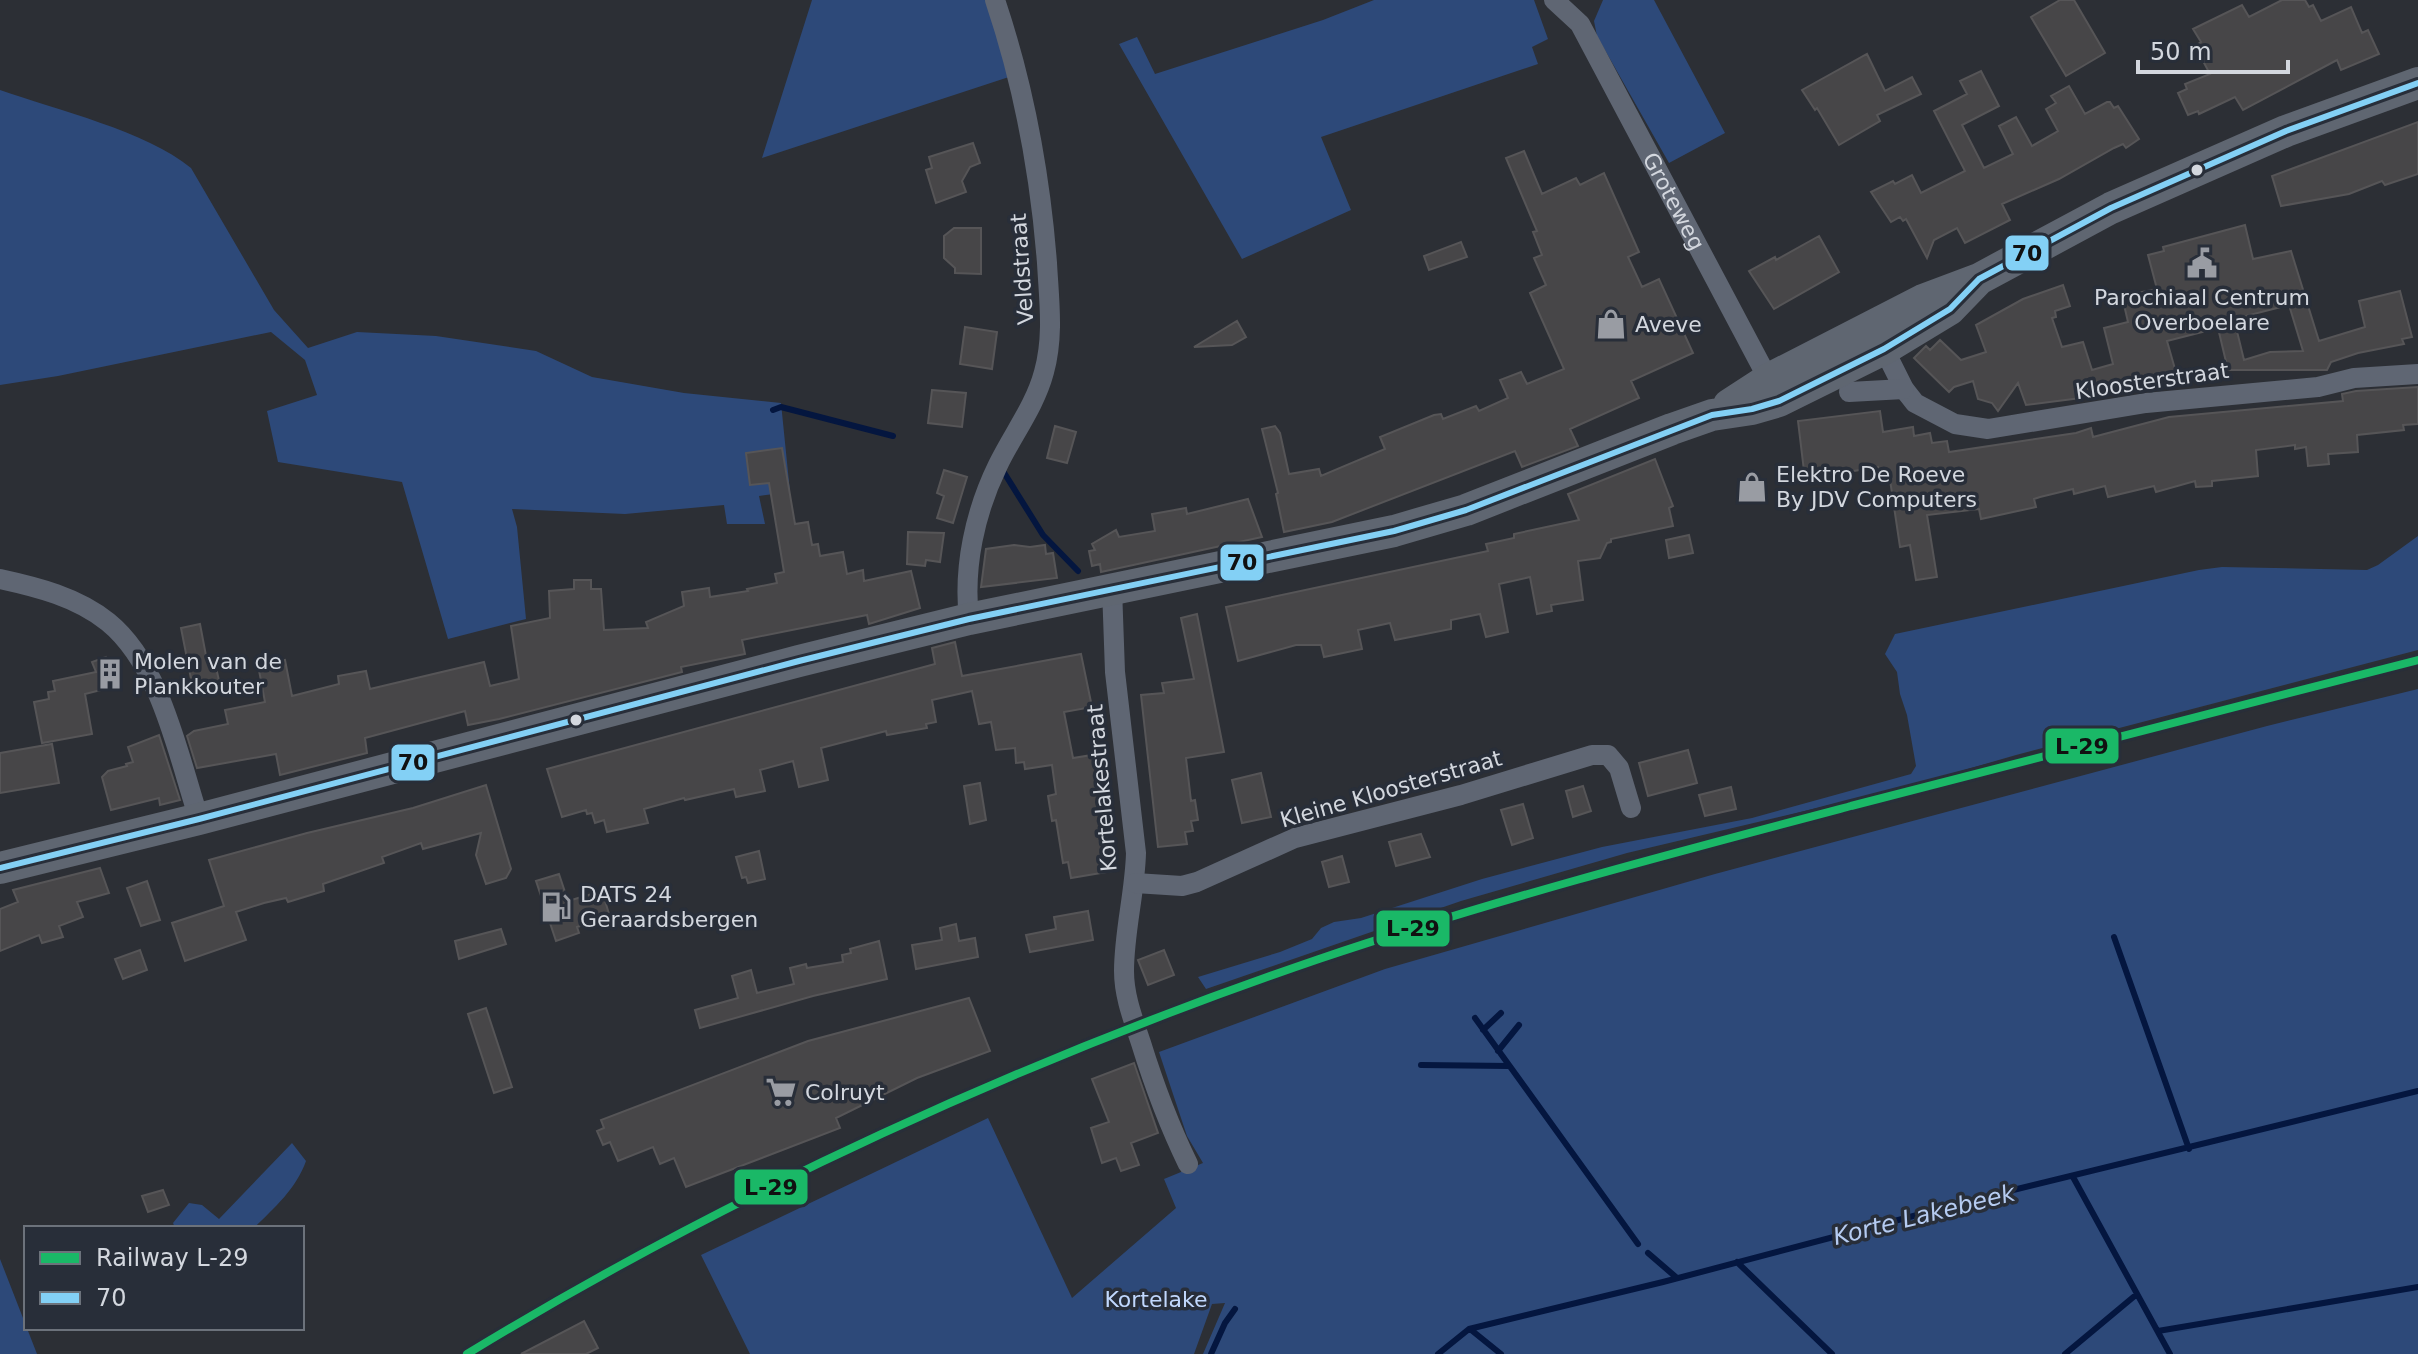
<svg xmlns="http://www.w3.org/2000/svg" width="2418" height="1354" font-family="'DejaVu Sans',sans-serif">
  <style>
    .green { fill: #2d4979 }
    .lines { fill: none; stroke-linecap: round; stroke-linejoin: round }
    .stream { stroke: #04163f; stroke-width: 6 }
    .building { fill: #474648; stroke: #565557; stroke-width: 2; fill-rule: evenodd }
    .street { stroke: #5f6673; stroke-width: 20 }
    .primary { stroke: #5f6671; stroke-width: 32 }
    .bus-1-casing { stroke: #282e39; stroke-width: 12 }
    .bus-1 { stroke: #83d0f5; stroke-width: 6 }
    .rail-1-casing { stroke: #282e39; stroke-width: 14 }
    .rail-1 { stroke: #1ab867; stroke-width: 8 }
    .bus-dot { fill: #d3d7de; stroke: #282e39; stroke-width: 3 }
    .labels { text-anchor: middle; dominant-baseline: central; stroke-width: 7; stroke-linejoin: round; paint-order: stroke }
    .street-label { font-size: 22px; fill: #d3d7de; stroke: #282e39 }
    .poi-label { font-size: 22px; fill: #d3d7de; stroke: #282e39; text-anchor: start }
    .park-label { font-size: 22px; fill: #c1d8fd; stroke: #282e39 }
    .water-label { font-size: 24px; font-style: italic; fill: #b5cbf1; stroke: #282e39 }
    .line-badge { stroke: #282e39; stroke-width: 3 }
    .pale-badge-label { font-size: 22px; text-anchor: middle; font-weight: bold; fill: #111 }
  </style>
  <rect width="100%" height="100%" fill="#2c2f35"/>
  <!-- green -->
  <path class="green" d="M812 0H992L1015 75 762 158Z
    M1374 0H1534L1548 39 1532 47 1538 64 1321 137 1351 210 1242 259 1119 44 1137 37 1155 74 1323 20Z
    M1603 0H1654L1725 133 1669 163 1597 36 1594 21Z
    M0 90C57 110 146 131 191 168L274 310 308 348 357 332 436 336 536 351 592 377 684 393 781 403 790 492 759 496 765 524H727L724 505 625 514 512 509 517 527 526 619 448 639 402 482 278 462 267 411 317 395 305 360 271 332 58 376 0 385Z
    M2418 536V650L2016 755 1902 788 1627 853 1461 901 1206 989 1198 977 1280 952 1312 939 1321 928 1334 922 1361 918 1482 879 1602 847 1752 818 1911 774 1916 766 1907 715 1900 694 1897 672 1885 654 1895 634 2199 570 2222 567 2367 570 2378 565Z
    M2418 689V1354H1203L1225 1303 1212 1304 1194 1354H750L701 1255 988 1118 1072 1298 1176 1208 1164 1179 1203 1163 1187 1136 1159 1052 1385 969 1715 874 2267 726Z
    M292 1143 306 1161C296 1189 275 1207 254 1228H175L173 1223 189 1203 202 1205 219 1219Z
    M0 1259 37 1354H0Z"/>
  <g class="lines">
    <!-- stream -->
    <path class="stream" d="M773 410 781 407 893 436
      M1003 471 1043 535 1078 571
      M2114 937 2189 1149
      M1475 1018 1638 1244
      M1483 1030 1501 1013
      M1498 1051 1519 1025
      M1421 1065 1509 1066
      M2073 1177 2170 1354
      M1648 1253 1677 1278
      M1737 1262 1832 1354
      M1470 1329 1501 1354
      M2158 1331 2418 1287
      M1211 1354 1225 1323 1235 1309
      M1438 1354 1469 1329 1663 1282 1997 1194 2418 1091
      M2065 1354 2137 1294"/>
  </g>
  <!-- building -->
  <path class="building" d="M2060 0H2074L2105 53 2066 76 2031 17Z
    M2282 0H2305L2309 7 2313 5 2321 21 2351 7 2362 33 2368 30 2379 54 2341 70 2337 60 2243 110 2235 97 2199 114 2198 111 2188 115 2178 93 2187 89 2185 84 2210 74 2195 46 2201 42 2193 29 2242 5 2249 17Z
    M1867 54 1885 91 1912 77 1921 94 1877 115 1880 121 1839 145 1817 108 1815 110 1802 90Z
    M1981 71 1999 106 1962 125 1984 168 2013 154 1999 126 2016 117 2032 146 2058 131 2046 109 2056 103 2051 96 2069 86 2085 114 2107 102H2110L2114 108 2118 106 2139 139 2126 148 2123 144 2114 148 2059 179 2002 204 2010 220 1965 243 1957 228 1934 240 1927 258 1906 219 1903 221 1900 217 1891 222 1871 192 1893 181 1895 184 1912 175 1921 193 1965 171 1934 111 1967 94 1960 81Z
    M2418 122V174L2385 185 2382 181 2349 194 2281 206 2272 176Z
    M973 143 980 163 970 167 962 181 966 192 936 203 926 170 932 168 929 157Z
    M1524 151 1542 194 1576 178 1580 185 1604 173 1639 252 1628 257 1642 287 1659 279 1693 353 1631 381 1639 398 1570 429 1578 446 1522 467 1515 451 1332 522 1284 532 1276 494 1278 493 1262 429 1275 426 1280 433 1289 474 1319 469 1321 476 1385 449 1380 437 1434 415 1441 414 1443 419 1476 406 1479 411 1508 398 1500 380 1521 372 1527 384 1564 369 1530 293 1546 285 1534 258 1542 255 1533 232 1537 231 1506 158Z
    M2245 225 2253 259 2291 251 2319 341 2365 327 2359 301 2400 291 2412 337 2402 339 2404 344 2358 353 2331 362 2327 370H2225L2227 366 2218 328 2167 341 2177 376 2081 398 2026 405 2018 383 1998 411 1992 403 1978 399 1973 381 1954 387 1949 392 1914 358 1926 346 1930 350 1940 340 1961 360 1986 352 1976 325 2023 299 2063 285 2070 306 2055 311 2056 317 2052 318 2062 347 2083 342 2092 370 2113 364 2104 328 2128 322 2122 296 2157 289 2148 255 2164 251 2163 247ZM2289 305 2303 351 2270 352 2244 360 2234 319Z
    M954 228H981V274L955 273V268L944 258V236Z
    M1819 236 1839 272 1774 309 1749 271 1775 257 1776 260Z
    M1461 242 1467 257 1429 270 1424 256Z
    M1237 321 1246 337 1232 345 1194 347Z
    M965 327 997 332 992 369 960 364Z
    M2418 387V424L2403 425 2404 430 2357 435 2358 452 2328 454 2329 464 2308 466 2306 447 2295 449V445L2256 450 2258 476 2212 481V486L2196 487 2195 481 2156 492 2154 486 2108 497 2105 486 2074 494 2073 489 2040 497 2034 499 2036 507 1981 519 1979 509 1927 515 1937 577 1916 580 1910 545 1900 547 1889 473 1879 475 1878 467 1805 479 1798 421 1880 411 1883 432 1913 427 1914 436 1930 433 1932 443 1947 441 1949 452 2076 433 2091 428 2093 437 2169 417 2343 401 2342 394 2356 391Z
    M932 390 966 393 962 427 928 423Z
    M1055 426 1076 432 1067 463 1047 458Z
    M782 448 795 524 808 522 812 545 818 544 820 556 843 552 847 574 863 570 864 581 911 571 920 608 869 624 867 615 742 640 745 654 681 667 682 672 499 719 468 725 465 711 365 738 367 753 280 775 276 754 197 768 187 736 194 731 228 724 225 710 265 702 258 665 285 660 292 696 339 684 338 676 366 671 370 689 484 662 490 686 519 679 511 626 550 618 549 591 574 589V580H591V589H601L604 630 648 628 646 622 684 606 682 592 709 588 710 597 748 591 747 589 777 583 775 574 784 572 769 483 750 485 746 453Z
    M1655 459 1673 506 1669 508 1673 526 1611 539V542L1607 543 1600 558 1578 561 1583 600 1551 605 1552 611 1537 614 1530 577 1499 584 1508 632 1486 637 1480 614 1451 620V629L1395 640 1390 623 1358 630 1362 649 1324 657 1321 645H1296L1238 661 1226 607 1488 551 1486 544 1514 538V534L1579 520 1568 494Z
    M944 470 967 477 953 523 937 518 944 496 937 493Z
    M1248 499 1262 537 1101 572 1100 564 1092 566 1089 551 1095 550 1092 544 1116 530 1119 537 1155 531 1152 514 1186 508 1187 514Z
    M908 532 944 533 940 562 926 560 925 566 907 564Z
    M1689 535 1693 553 1669 558 1666 540Z
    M1014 545 1030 547 1045 545 1046 554 1053 553 1057 578 981 587 986 549Z
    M1197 614 1224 752 1186 758 1191 801 1195 800 1198 820 1191 821 1193 831 1185 832 1187 844 1158 847 1141 695 1164 693 1162 683 1194 679 1181 618Z
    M200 624 207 661 214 659 221 689 194 694 181 628Z
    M955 642 962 676 1081 654 1092 707 1064 712 1073 758 1098 754 1102 778 1095 779 1113 871 1071 878 1068 862 1063 863 1056 820 1052 821 1048 796 1056 794 1052 765 1025 769 1024 762 1016 763 1015 748 996 750 991 722 979 724 972 691 932 700 936 722 926 724 927 728 887 735 886 731 821 748 828 780 799 787 793 761 760 770 765 791 736 797 734 789 685 800 684 798 644 809 648 823 607 832 604 820 595 823 592 813 587 814 586 810 562 817 547 769 935 664 932 648Z
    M106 657 118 672 117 686 85 694 92 734 42 743 34 702 49 699 48 692 55 691 53 681 96 672 92 662Z
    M159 735 180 800 160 805 159 798 111 810 102 777 108 771 127 766 126 764 133 762 128 747Z
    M52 744 59 783 0 793V753Z
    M1688 750 1697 783 1648 796 1639 763Z
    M1261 773 1271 817 1242 823 1232 780Z
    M980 783 986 820 970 824 964 786Z
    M486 785 511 869 506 878 486 884 476 855 481 833 423 849 421 843 382 857 384 863 323 884 324 891 288 902 286 898 264 903 236 912 246 940 185 961 172 923 224 906 209 860 307 833 413 808Z
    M1583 786 1591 811 1573 817 1566 791Z
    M1731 787 1736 809 1705 816 1699 795Z
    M1523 804 1533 838 1512 845 1501 810Z
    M1421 834 1430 857 1396 866 1389 842Z
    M759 851 765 879 748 883 746 877 742 878 736 857Z
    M1342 856 1349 882 1329 887 1322 862Z
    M100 868 109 893 77 902 83 917 59 926 63 937 42 943 39 935 0 951V909L18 902 13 890Z
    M559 874 568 901 602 891 610 917 577 927 579 933 556 941 536 881Z
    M147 881 160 920 141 926 127 888Z
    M1088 911 1093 940 1030 952 1026 935 1056 929 1054 917Z
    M956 924 959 941 975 938 978 957 916 969 912 945 942 940 940 928Z
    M501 929 506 944 459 959 455 941Z
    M879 941 887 979 813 996 700 1028 695 1010 738 998 732 976 751 970 757 993 794 984 790 968 806 964 807 968 843 962 842 955 851 953 850 949Z
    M140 950 147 970 123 979 115 959Z
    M1164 950 1174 975 1148 985 1138 960Z
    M969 998 990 1051 917 1078 836 1118 840 1128 686 1187 674 1158 660 1164 653 1147 618 1161 610 1142 603 1145 597 1131 604 1128 601 1120 808 1041Z
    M486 1008 512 1087 494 1093 468 1014Z
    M1134 1063 1158 1133 1131 1143 1139 1165 1121 1171 1116 1158 1102 1163 1091 1128 1109 1122 1092 1079Z
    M163 1190 169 1205 148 1212 142 1196Z
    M584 1321 598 1348 586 1354H521Z"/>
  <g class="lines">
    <!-- street -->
    <g class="street">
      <path id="s1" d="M1554 0 1580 24 1772 386"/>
      <path d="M1880 341 1904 389 1915 403 1955 424 1988 429 2146 403 2318 387 2354 378 2418 374"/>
      <path d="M1849 392 1904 389"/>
      <path d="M0 579C37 587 77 597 108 622 161 665 178 755 199 819"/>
      <path d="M1112 588 1115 672 1136 853C1135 892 1124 932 1124 971 1124 996 1133 1019 1141 1043 1154 1085 1169 1125 1188 1164"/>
      <path d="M969 619C963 567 975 512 998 465 1013 434 1035 406 1044 372 1054 336 1049 300 1047 263 1040 173 1024 86 995 0"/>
      <path d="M1135 883 1182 886 1197 882 1295 838 1461 795 1592 755H1608L1619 768 1631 808"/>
    </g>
    <!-- primary -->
    <path class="primary" d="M1729 405 1769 379 1923 300 1979 279 2111 208 2286 131 2418 83
      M0 868 199 819 799 661 969 619 1394 531 1466 510 1672 429 1712 415 1752 409 1779 401 1884 349 1950 309 1979 279"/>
    <!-- bus-1 casing -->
    <g class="bus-1-casing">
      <path id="bus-1" d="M0 868 199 819 799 661 969 619 1394 531 1466 510 1712 415 1752 409 1779 401 1884 349 1950 309 1979 279 2111 208 2286 131 2418 83"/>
    </g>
    <!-- bus-1 -->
    <use href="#bus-1" class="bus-1"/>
    <!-- rail-1 casing -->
    <g class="rail-1-casing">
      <path id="rail-1" d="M467 1354C731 1193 1026 1059 1319 959 1494 900 1673 853 1851 806 2040 757 2229 708 2418 660"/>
    </g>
    <!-- rail-1 -->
    <use href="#rail-1" class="rail-1"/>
  </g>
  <!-- icons -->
  <defs>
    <g id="civic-bare" transform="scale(2.4)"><path d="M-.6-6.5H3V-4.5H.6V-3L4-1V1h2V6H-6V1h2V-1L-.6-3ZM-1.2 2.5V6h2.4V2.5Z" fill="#999ca3" stroke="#282e39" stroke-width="2.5" paint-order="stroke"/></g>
    <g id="shop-bare" transform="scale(2.4)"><path d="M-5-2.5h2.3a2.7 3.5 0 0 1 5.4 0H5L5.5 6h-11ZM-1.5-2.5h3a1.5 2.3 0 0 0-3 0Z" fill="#999ca3" stroke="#282e39" stroke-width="2.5" paint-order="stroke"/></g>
    <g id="building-bare" transform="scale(2.4)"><path d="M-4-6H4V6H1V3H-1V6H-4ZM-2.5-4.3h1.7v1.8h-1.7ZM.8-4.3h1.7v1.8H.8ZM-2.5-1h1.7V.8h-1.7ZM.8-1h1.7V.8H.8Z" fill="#999ca3" stroke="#282e39" stroke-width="2.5" paint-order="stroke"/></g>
    <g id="fuel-bare" transform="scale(2.4)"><path d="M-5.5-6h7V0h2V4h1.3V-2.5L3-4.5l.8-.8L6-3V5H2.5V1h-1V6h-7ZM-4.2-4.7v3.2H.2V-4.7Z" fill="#999ca3" stroke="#282e39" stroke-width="2.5" paint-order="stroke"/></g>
    <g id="supermarket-bare" transform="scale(2.4)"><path d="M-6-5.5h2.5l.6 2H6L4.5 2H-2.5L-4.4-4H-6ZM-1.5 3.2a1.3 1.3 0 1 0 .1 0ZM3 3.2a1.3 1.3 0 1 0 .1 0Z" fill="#999ca3" stroke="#282e39" stroke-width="2.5" paint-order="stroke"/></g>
  </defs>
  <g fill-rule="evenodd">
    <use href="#civic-bare" x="2202" y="263"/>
    <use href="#shop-bare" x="1611" y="324"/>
    <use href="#shop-bare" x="1752" y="487"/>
    <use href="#building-bare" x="110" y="674"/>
    <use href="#fuel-bare" x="556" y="907"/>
    <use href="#supermarket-bare" x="781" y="1092"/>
  </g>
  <!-- markers -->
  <g class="bus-dot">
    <circle cx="2197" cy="170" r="7"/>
    <circle cx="576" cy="720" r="7"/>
  </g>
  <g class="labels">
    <!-- street labels -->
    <g class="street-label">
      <text stroke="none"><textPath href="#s1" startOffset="236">Groteweg</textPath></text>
      <text transform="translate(1022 269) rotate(-94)">Veldstraat</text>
      <text transform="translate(2152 381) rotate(-8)">Kloosterstraat</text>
      <text transform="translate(1102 788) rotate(-95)">Kortelakestraat</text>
      <text transform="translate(1391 789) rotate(-16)">Kleine Kloosterstraat</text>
    </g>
    <!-- poi labels -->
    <g class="poi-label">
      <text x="2202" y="297" text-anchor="middle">Parochiaal Centrum<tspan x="2202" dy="25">Overboelare</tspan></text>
      <text x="1635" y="324">Aveve</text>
      <text x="1776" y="474">Elektro De Roeve<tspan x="1776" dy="25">By JDV Computers</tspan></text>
      <text x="134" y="661">Molen van de<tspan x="134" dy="25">Plankkouter</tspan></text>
      <text x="580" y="894">DATS 24<tspan x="580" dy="25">Geraardsbergen</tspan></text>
      <text x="805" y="1092">Colruyt</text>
    </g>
    <!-- park labels -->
    <g class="park-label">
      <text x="1156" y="1299">Kortelake</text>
    </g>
    <!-- water labels -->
    <g class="water-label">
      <text transform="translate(1924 1215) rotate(-14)">Korte Lakebeek</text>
    </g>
  </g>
  <g class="line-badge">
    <rect x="2004" y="234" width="46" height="38" rx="8" fill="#83d0f5"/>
    <rect x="1219" y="543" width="46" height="39" rx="8" fill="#83d0f5"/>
    <rect x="2044" y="727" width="76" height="38" rx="8" fill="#1ab867"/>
    <rect x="390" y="743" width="46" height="39" rx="8" fill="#83d0f5"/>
    <rect x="1375" y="909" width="76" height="39" rx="8" fill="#1ab867"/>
    <rect x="733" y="1168" width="76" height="38" rx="8" fill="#1ab867"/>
  </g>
  <g class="pale-badge-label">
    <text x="2027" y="261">70</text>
    <text x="1242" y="570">70</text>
    <text x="2082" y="754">L-29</text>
    <text x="413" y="770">70</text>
    <text x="1413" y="936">L-29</text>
    <text x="771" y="1195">L-29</text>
  </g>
  <!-- legend -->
  <rect x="24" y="1226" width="280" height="104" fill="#282e39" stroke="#6c727b" stroke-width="2"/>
  <rect x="40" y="1252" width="40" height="12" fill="#1ab867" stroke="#6c727b" stroke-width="2"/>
  <text x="96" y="1266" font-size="24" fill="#d3d7de">Railway L-29</text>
  <rect x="40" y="1292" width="40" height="12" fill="#83d0f5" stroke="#6c727b" stroke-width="2"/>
  <text x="96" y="1306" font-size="24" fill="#d3d7de">70</text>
  <!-- scale -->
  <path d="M2138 60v12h150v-12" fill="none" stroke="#d3d7de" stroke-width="4"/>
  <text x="2150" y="60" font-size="24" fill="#d3d7de" stroke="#282e39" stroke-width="6" paint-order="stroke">50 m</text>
</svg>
